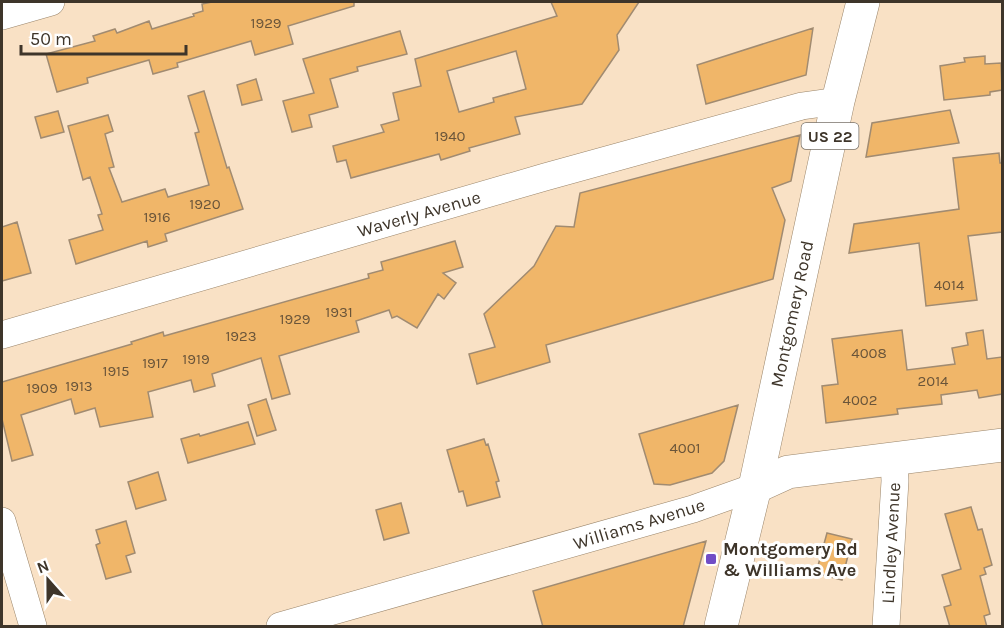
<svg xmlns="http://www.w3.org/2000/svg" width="1004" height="628" font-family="Karla,sans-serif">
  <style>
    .building { fill: #f0b669; stroke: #a18b71; stroke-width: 1.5; fill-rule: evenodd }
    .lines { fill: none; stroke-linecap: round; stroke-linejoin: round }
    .street-casing { stroke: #9a856a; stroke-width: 28 }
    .secondary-casing { stroke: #9a856a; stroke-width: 34 }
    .primary-casing { stroke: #9a856a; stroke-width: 34 }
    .street { stroke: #fff; stroke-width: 27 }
    .secondary { stroke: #fff; stroke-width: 33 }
    .primary { stroke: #fff; stroke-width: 33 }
    .poi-dot { fill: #714dc6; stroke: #fff; stroke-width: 2 }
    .labels { text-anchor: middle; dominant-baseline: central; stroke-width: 6; stroke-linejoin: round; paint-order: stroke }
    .number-label { font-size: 15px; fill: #6a553a }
    .shield { fill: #fff; stroke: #78726a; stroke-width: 1.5 }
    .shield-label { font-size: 16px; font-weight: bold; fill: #3e352a }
    .street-label { font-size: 18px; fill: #3e352a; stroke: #fff }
    .poi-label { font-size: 18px; font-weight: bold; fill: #3e352a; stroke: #fff; text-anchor: start }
  </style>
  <rect width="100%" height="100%" fill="#f9e1c5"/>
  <!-- building -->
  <path class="building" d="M212 2H354V6L288 26 293 44 255 55 251 41 177 63 178 67 153 74 149 60 87 78 88 83 57 92 46 54 95 41 93 36 115 29 117 33 149 21 152 29 194 16 193 14 203 11 202 4Z
    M551 2H639L617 35 619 50 582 104 515 117 520 134 469 148 470 151 441 160 439 154 351 178 346 160 337 162 333 146 384 132 381 125 399 120 393 93 421 86 415 59 557 16ZM516 51 526 89 493 98 494 102 459 112 447 71Z
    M813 28 806 75 706 104 697 65Z
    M400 31 407 54 357 67 358 71 330 79 338 107 309 115 312 127 292 132 283 101 314 93 303 59Z
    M985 56V64L1001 63 1002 90 990 92V95L944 100 940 66 965 62 964 58Z
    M256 79 262 100 242 105 237 85Z
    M204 91 227 168 229 167 243 209 165 234 167 241 148 247 147 241 76 264 69 240 103 230 98 215 102 214 90 177 83 180 68 126 108 115 113 131 105 134 114 167 109 168 122 202 165 189 168 197 209 185 195 133 199 132 188 96Z
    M950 110 959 143 866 157 872 123Z
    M58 111 64 132 41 138 35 117Z
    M800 135 791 181 772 188 785 220 773 279 546 345 550 362 477 384 469 354 495 347 484 314 534 266 556 226 574 227 580 193Z
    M999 153 1000 163H1002V232L968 236 977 300 926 306 919 243 849 253 854 224 959 209 953 158Z
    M17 222 31 273 2 281V227Z
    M455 241 463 267 443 273 456 283 444 299 438 294 417 328 397 316 392 318 389 310 356 321 359 332 279 356 290 394 272 399 261 358 212 374 215 386 194 392 191 380 148 392 153 417 100 427 95 408 75 414 71 399 21 415 33 455 12 461 2 419V382L132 344 131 342 163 332 164 336 369 278 368 274 383 270 381 262Z
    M902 330 907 370 955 364 952 348 968 345 966 333 983 330 987 359 1002 357V394L979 398 977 390 941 395 942 404 897 409 898 414 826 423 822 386 838 384 832 339Z
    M266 399 276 430 257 436 248 405Z
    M738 405 724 461 712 473 670 485 654 484 639 434Z
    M248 422 255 444 188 463 181 439 199 434 200 436Z
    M484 439 486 445 488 444 499 481 496 482 500 497 467 506 463 491 459 492 447 450Z
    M158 472 166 500 136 509 128 482Z
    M401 503 409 533 384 540 376 510Z
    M971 507 978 530 982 529 992 565 984 568 986 574 980 576 990 614 984 616 987 627H950L944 607 951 605 942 575 961 569 945 514Z
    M126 521 135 553 126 556 131 572 106 579 96 545 100 543 96 530Z
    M827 533 852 539 842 580 816 573Z
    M706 541 683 627H543L533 591Z"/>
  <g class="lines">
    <!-- street casing -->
    <g class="street-casing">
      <path id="street" d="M2 16 51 2
        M2 335 545 177 802 106 838 101
        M2 521 33 626
        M280 626 693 509 755 487
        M886 626 895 481 894 459"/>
    </g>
    <!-- secondary casing -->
    <g class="secondary-casing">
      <path id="secondary" d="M755 487 788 472 1002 445"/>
    </g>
    <!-- primary casing -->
    <g class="primary-casing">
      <path id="primary" d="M721 626 755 487 838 101 863 2"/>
    </g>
    <!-- street -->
    <use href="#street" class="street"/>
    <!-- secondary -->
    <use href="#secondary" class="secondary"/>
    <!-- primary -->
    <use href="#primary" class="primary"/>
  </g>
  <!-- markers -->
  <rect class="poi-dot" x="705" y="553" width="12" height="12" rx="3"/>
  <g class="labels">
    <!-- number labels -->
    <g class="number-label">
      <text x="266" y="23">1929</text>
      <text x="450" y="136">1940</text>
      <text x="205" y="204">1920</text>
      <text x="157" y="217">1916</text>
      <text x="949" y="285">4014</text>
      <text x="339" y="312">1931</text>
      <text x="295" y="319">1929</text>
      <text x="241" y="336">1923</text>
      <text x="869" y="353">4008</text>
      <text x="196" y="359">1919</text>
      <text x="155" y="363">1917</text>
      <text x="116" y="371">1915</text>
      <text x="933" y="381">2014</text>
      <text x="79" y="386">1913</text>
      <text x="42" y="388">1909</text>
      <text x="860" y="400">4002</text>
      <text x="685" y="448">4001</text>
    </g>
    <!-- shield labels -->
    <rect class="shield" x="801.5" y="123" width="57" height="26" rx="4.5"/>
    <g class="shield-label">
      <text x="830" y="136">US 22</text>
    </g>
    <!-- street labels -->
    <g class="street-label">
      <text transform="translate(419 214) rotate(-16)">Waverly Avenue</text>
      <text transform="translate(792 314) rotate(-78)">Montgomery Road</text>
      <text transform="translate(639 524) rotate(-17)">Williams Avenue</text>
      <text transform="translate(891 543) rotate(-87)">Lindley Avenue</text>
    </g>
    <!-- poi labels -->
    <g class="poi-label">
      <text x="723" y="549">Montgomery Rd<tspan x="723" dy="21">&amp; Williams Ave</tspan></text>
    </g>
  </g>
  <!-- border -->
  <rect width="1004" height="628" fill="none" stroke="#3e352a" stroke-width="6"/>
  <!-- north arrow -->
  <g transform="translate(48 580) rotate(339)" stroke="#ffffff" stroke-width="4.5" paint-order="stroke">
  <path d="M0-4.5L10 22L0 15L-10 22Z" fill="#3e352a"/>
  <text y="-9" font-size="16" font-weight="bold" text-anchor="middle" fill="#3e352a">N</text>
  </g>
  <!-- scale -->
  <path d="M21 45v9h165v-9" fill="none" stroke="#3e352a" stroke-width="3"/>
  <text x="30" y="45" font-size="18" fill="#3e352a" stroke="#ffffff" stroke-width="4.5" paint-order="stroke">50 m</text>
</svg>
